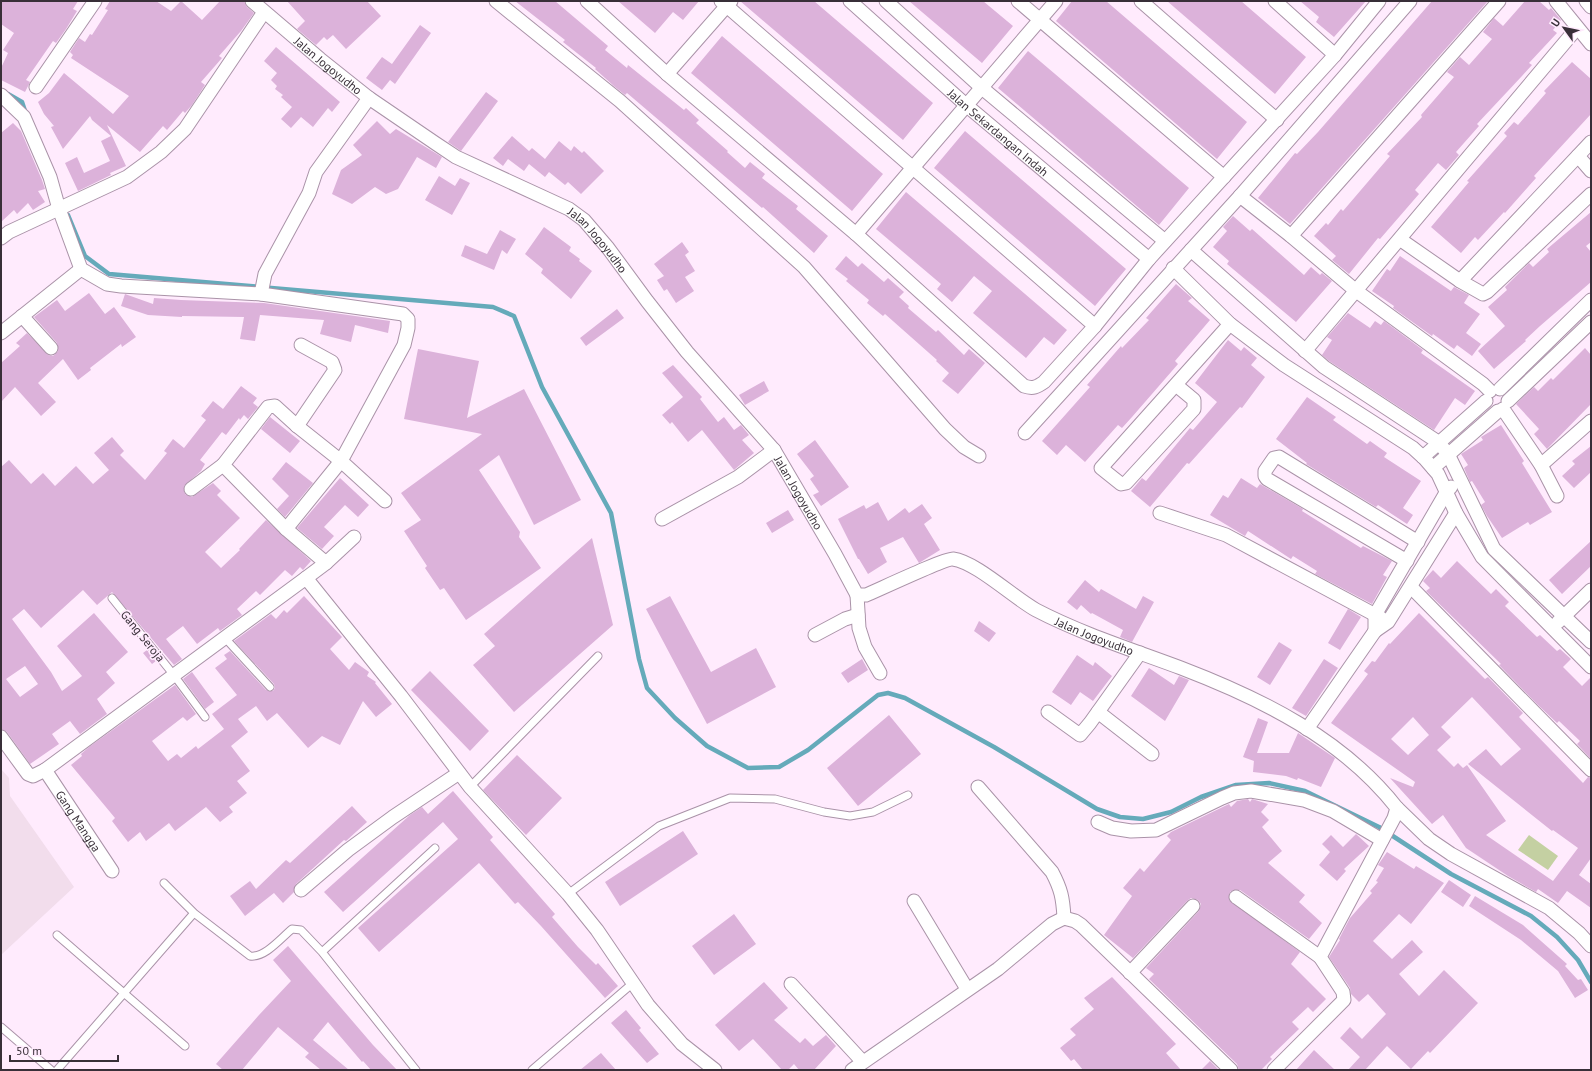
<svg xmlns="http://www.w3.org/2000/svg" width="1592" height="1071" font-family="'PT Sans',sans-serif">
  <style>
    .education { fill: #f2ddec }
    .green { fill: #c4d0a2 }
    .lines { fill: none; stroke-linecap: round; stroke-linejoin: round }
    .stream { stroke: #65aaba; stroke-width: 4.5 }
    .building { fill: #dcb2da; fill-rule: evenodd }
    .service-casing { stroke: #aa93a8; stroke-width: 9 }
    .minor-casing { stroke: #aa93a8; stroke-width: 15 }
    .service { stroke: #fff; stroke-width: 7 }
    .minor { stroke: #fff; stroke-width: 13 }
    .labels { text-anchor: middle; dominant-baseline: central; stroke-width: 3.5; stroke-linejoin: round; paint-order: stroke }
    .street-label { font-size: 12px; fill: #382f38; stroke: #ffebfd }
  </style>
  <rect width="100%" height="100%" fill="#ffebfd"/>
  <!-- education -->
  <path class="education" d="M1 769 9 778 10 796 74 887 1 955Z"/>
  <!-- green -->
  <path class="green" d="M1529 835 1558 856 1548 870 1518 850Z"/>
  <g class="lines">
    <!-- stream -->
    <path class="stream" d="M8 94 22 102 26 114
      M68 215 85 256 109 274 493 307 514 316 542 387 611 513 639 659 647 688 675 718 707 746 748 768 779 767 808 750 878 695 888 693 905 698 994 747 1097 809 1120 817 1143 819 1171 812 1201 797 1236 785 1269 783 1305 791 1379 827 1451 874 1531 916 1557 937 1578 960 1591 982"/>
  </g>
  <!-- building -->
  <path class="building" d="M1 1H78L73 9 77 11 66 29 56 43 53 41 26 80 30 82 25 92 1 80V68L8 53 3 50 14 33 1 24Z
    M110 1H156L171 11 181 1 202 20 220 1H244L247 7 254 13 241 31 219 56 222 58 201 82 205 85 192 105 185 113 183 111 167 130 163 126 140 152 107 125 126 166 110 173 111 175 78 191 65 163 77 157 84 173 110 161 101 141 111 136 92 120 90 116 63 149 51 127 54 126 44 114 38 102 49 93 64 73 113 114 129 96 71 58 73 55 70 52 79 38 85 42 90 34 92 35 108 10 105 9Z
    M287 1H367L381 16 346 49 333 35 327 40 324 37 316 45 297 29 305 21Z
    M515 1H555L608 46 605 50 627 68 628 65 684 110 686 108 699 120 696 123 728 151 727 152 745 168 750 162 765 174 762 178 798 206 796 209 828 236 814 253 763 207 762 208 627 93 625 95 615 87 595 69 596 68 563 42 565 40Z
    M618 1H699L683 20 673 12 655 33Z
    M740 1H814L933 103 903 140Z
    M909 1H983L1013 26 982 63Z
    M1072 1H1106L1247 122 1217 159 1056 21Z
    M1167 1H1241L1306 57 1275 94Z
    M1300 1H1366L1334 37 1316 22 1319 17Z
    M1432 1H1488L1290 224 1258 198 1295 153 1297 154 1318 132Z
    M1525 1H1539L1549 10 1551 8 1561 20 1553 30 1557 33 1529 63 1532 65 1522 76 1477 124 1479 126 1456 152 1459 155 1446 170 1438 163 1415 190 1419 194 1380 239 1378 238 1349 274 1332 260 1336 256 1314 236 1326 223 1328 225 1341 209 1343 211 1390 156 1387 154 1422 117 1421 115 1454 77 1447 72 1460 57 1469 65 1492 39 1483 32 1494 18 1503 26Z
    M420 25 431 33 395 84 390 80 382 90 366 78 382 57 392 64Z
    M722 36 883 174 852 211 691 73Z
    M276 47 340 102 332 112 328 108 313 127 301 117 291 128 281 119 292 107 281 97 283 95 275 89 277 86 271 80 277 73 264 61Z
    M1028 51 1189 188 1159 225 998 88Z
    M1572 62 1591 79V114L1534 176 1536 178 1505 213 1504 212 1478 240 1475 237 1461 253 1431 227 1469 182 1467 181 1507 136 1504 133 1514 122 1518 125 1546 93 1544 91Z
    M486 92 498 101 461 151 448 142Z
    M377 121 390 134 396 129 442 157 436 168 417 157 398 189 386 194 375 187 352 204 332 194 341 170 362 155 353 145Z
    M13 123 21 131 42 180 45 189 38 191 45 202 33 210 28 203 17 214 14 210 1 222V133Z
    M965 131 1126 269 1095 306 934 168Z
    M512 136 529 151 532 148 545 159 559 141 571 151 574 146 582 153 584 151 604 171 581 194 568 182 565 185 549 172 545 177 529 164 524 171 508 159 503 166 493 158Z
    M439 176 455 186 460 178 470 183 452 215 425 200Z
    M906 192 1067 330 1054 345 1044 337 1026 358 973 313 992 291 974 276 952 302 937 289 941 284 876 229Z
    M1591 212V242L1586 246 1591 252V282L1540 326 1525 340 1526 341 1494 369 1478 351 1505 326 1488 307 1507 290 1505 287 1529 263 1533 267 1549 252 1547 249Z
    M1233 216 1250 231 1252 229 1304 275 1311 267 1320 275 1322 273 1332 281 1296 322 1227 264 1229 261 1213 247 1227 231 1223 227Z
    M544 227 571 247 569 251 580 259 579 261 592 271 571 299 541 273 543 269 525 254Z
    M500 230 516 239 507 254 502 250 494 270 461 256 465 245 487 254Z
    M682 242 689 252 685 255 695 271 685 277 694 291 676 303 667 289 664 291 657 280 664 276 654 264Z
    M846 256 858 267 862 263 884 282 888 278 904 292 899 297 909 306 908 308 936 332 938 330 964 355 969 349 985 363 958 394 942 381 949 373 936 361 937 360 885 314 883 316 867 303 869 300 846 281 848 279 835 269Z
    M1400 256 1451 291 1454 287 1469 295 1464 303 1480 314 1466 333 1481 344 1472 356 1457 345 1454 349 1433 334 1432 336 1393 308 1394 306 1372 291 1387 269 1390 271Z
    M1176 284 1192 298 1188 301 1210 320 1175 361 1178 364 1132 417 1122 428 1118 425 1085 462 1066 445 1057 455 1042 441 1090 387 1087 385 1121 346 1122 348 1149 320 1146 318Z
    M89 293 105 314 114 307 136 337 122 347 121 344 90 368 91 370 78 380 63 359 38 383 56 402 41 416 15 387 1 402V363L20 346 16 343 27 333 48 355 53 356 58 351 57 343 34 317 57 300 65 311Z
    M125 294 153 304 154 298 181 300 264 303 390 321 388 333 355 325 351 342 320 334 324 320 260 315 255 341 240 339 244 317 182 316V317L148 315 121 306Z
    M617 309 624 318 586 346 580 338Z
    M1348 313 1370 328 1375 321 1381 325 1384 321 1423 350 1421 353 1475 391 1465 405 1455 398 1434 430 1329 361 1322 355 1332 340 1327 337Z
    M1228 340 1241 351 1244 347 1257 358 1251 365 1265 377 1242 408 1240 407 1189 464 1187 463 1150 507 1131 491 1142 478 1146 481 1190 428 1193 430 1217 402 1195 383Z
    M1585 348 1591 355V404L1547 449 1534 434 1539 429 1516 404 1534 387 1538 391 1551 378 1553 380Z
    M418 349 479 361 467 418 524 389 581 500 534 525 499 455 479 470 520 532 519 537 541 568 466 620 444 588 440 590 425 568 427 566 404 531 421 520 401 493 482 434 404 419Z
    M673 365 702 397 700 399 718 422 724 417 734 430 741 425 749 435 742 440 754 453 734 470 702 430 688 442 672 422 670 424 662 415 683 397 662 373Z
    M764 381 769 391 745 405 739 395Z
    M241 386 257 398 253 403 258 407 248 419 244 415 240 420 239 418 226 435 222 432 200 460 205 464 201 471 184 486 185 494 192 497 213 483 221 491 217 495 240 518 205 552 221 568 240 550 239 549 266 520 311 561 303 570 300 567 292 576 285 570 260 595 256 591 237 609 242 615 220 631 218 628 197 644 183 626 166 639 182 659 174 665 112 592 97 605 83 590 41 628 24 609 12 619 51 672 62 691 82 676 57 646 94 613 128 652 106 672 115 683 97 699 107 714 80 734 70 721 52 734 59 744 30 764 7 732 1 729V467L9 460 31 484 43 473 55 486 76 466 93 484 109 470 94 453 112 437 124 451 120 455 145 480 167 453 164 451 173 439 184 448 206 420 201 416 213 401 223 409ZM25 666 38 684 20 697 6 679Z
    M1307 397 1336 417 1333 420 1367 444 1370 441 1387 453 1384 457 1421 481 1403 508 1413 515 1407 524 1378 505 1376 507 1306 464 1307 463 1276 439Z
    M270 417 300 441 290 453 261 429Z
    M1501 425 1524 461 1522 463 1552 512 1530 525 1528 522 1502 538 1487 516 1481 505 1485 502 1472 481 1470 482 1464 468 1468 465 1461 454 1483 440 1481 437Z
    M815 440 849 487 821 506 813 495 819 492 810 479 814 476 797 454Z
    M1591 446V472L1574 488 1562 476 1575 464 1572 461Z
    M286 462 313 483 285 517 277 509 289 496 272 479Z
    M340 478 369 505 358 517 345 505 324 527 334 536 322 549 297 528Z
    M1241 478 1257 488 1260 484 1303 509 1302 511 1361 548 1363 546 1392 561 1383 575 1387 577 1372 604 1315 574 1317 571 1293 556 1291 559 1248 531 1245 536 1210 515 1223 495 1228 498Z
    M878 502 888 521 905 508 909 513 922 504 932 518 924 524 940 550 919 563 903 537 880 548 887 562 868 574 859 559H858L838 519 864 505 866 509Z
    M788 510 794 520 772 533 766 523Z
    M592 538 613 625 514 712 473 665 495 646 484 634Z
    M1591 541V566L1562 594 1549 580Z
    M1457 561 1491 594 1496 589 1509 602 1505 606 1537 637 1540 635 1557 651 1560 649 1571 659 1563 667 1582 686 1591 677V759L1577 744 1580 741 1559 721 1557 723 1537 704 1499 665 1501 664 1426 591 1430 588 1423 581 1433 570 1441 578Z
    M1085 580 1099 592 1101 589 1136 609 1143 596 1154 602 1132 642 1120 637 1123 630 1092 613 1091 614 1081 605 1077 610 1067 602Z
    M304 596 342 637 330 649 349 670 355 662 369 672 367 676 376 682 375 683 392 704 376 717 363 701 340 745 322 736 308 748 277 713 267 721 256 706 238 719 248 732 231 746 250 771 237 781 247 793 229 807 233 812 220 822 206 807 175 831 169 823 146 841 140 832 128 842 112 821 115 818 71 765 82 756 81 754 89 747 175 685 196 714 187 721 183 717 152 741 168 761 177 754 181 758 196 746 198 749 224 729 212 714 237 695 215 668 227 659 224 655 230 651 266 690 273 691 275 688 274 684 234 641 271 614 276 619 284 610 287 613Z
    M670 596 711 672 756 648 776 687 707 724 646 609Z
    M1348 609 1361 617 1340 650 1328 643Z
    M1419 613 1485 679 1488 677 1523 713 1519 717 1583 783 1588 777 1591 778V858L1579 875 1591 884V908L1567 891 1558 903 1538 889 1536 892 1508 876 1466 848 1443 815 1432 824 1390 778 1413 787 1415 782 1331 723 1368 674 1364 671 1372 661 1375 662 1389 643 1390 644ZM1472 697 1521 749 1501 766 1486 749 1468 764 1552 831 1553 830 1578 848 1553 881 1486 835 1506 821 1467 765 1463 768 1458 763 1454 767 1437 750 1451 737 1441 727ZM1413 717 1429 735 1408 755 1391 739Z
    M979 621 996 633 989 642 974 631Z
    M1279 642 1292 650 1270 685 1257 677Z
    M147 650 156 661 152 664 143 653Z
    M1077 655 1093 666 1095 662 1112 676 1093 701 1080 692 1071 705 1052 692Z
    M862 659 868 670 848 683 841 673Z
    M1324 659 1338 668 1306 716 1292 708Z
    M1149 668 1174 685 1179 676 1189 680 1165 721 1131 696Z
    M430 671 489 731 470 751 411 690Z
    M192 672 214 702 205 709 183 679Z
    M889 715 921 754 858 806 827 768Z
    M1258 718 1268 722 1257 753H1289L1298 733 1335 758 1321 787 1298 778 1297 780 1286 776 1253 772 1254 760V761L1243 757Z
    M517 755 562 798 526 835 483 790Z
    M453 791 493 837 490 840 555 914 552 917 578 947 596 965 598 963 618 986 605 998 541 926 518 902 515 904 479 863 379 952 358 928 458 839 443 822 343 912 324 892 410 815 422 807 428 814Z
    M1248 799 1250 802 1252 799 1268 804 1261 812 1269 820 1262 827 1282 851 1268 863 1305 895 1299 902 1322 923 1309 939 1240 890H1233L1230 892 1229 900 1300 952 1291 964 1326 999 1313 1012 1308 1007 1292 1022 1299 1029 1270 1057 1272 1059 1261 1070H1239L1237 1064 1149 979 1154 974 1146 968 1199 911 1201 904 1198 900 1191 898 1187 901 1133 958 1104 935 1132 896 1123 888 1140 868 1144 872 1171 840 1167 836 1171 832 1229 804 1231 807 1237 801Z
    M352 806 367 822 346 841 344 840 296 884 294 892 283 903 274 893 245 916 230 896 250 881 256 889 286 860 290 863Z
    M683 831 698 854 620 906 605 882Z
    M1356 834 1369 846 1344 869 1346 871 1337 881 1319 865 1330 852 1322 844 1331 835 1343 847Z
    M1387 852 1414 869 1416 866 1444 883 1411 924 1399 914 1373 941 1392 959 1412 940 1423 952 1399 974 1419 996 1444 970 1478 1003 1430 1053 1428 1051 1411 1069 1387 1046 1365 1070H1348L1360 1057 1340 1038 1350 1027 1362 1039 1386 1014 1368 994 1359 1002 1351 994 1350 988 1329 957 1340 940 1339 939 1350 918 1372 893 1370 891 1378 882 1376 881 1384 868 1378 865Z
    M1449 880 1471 895 1463 907 1441 892Z
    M1475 896 1523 925 1567 964 1565 966 1578 980 1581 979 1588 990 1575 998 1558 971 1521 940 1469 906Z
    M734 914 756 944 714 975 692 946Z
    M288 946 373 1045 397 1070H371L363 1061 362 1062 328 1022 313 1040 349 1070H321L305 1057 309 1053 278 1027 242 1070H223L216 1064 259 1015 291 981 273 960Z
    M1112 977 1176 1044 1166 1053 1181 1070H1083L1074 1059 1071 1061 1060 1048 1076 1035 1070 1029 1094 1009 1084 998Z
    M764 982 788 1008 774 1020 800 1043 805 1038 813 1046 826 1035 836 1046 814 1070H799L794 1064 788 1070H782L753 1039 739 1051 715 1025Z
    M626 1010 641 1028 639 1030 659 1054 647 1063 611 1023Z
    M1314 1050 1335 1070H1296Z
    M601 1053 616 1070H580Z
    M1210 1061 1219 1070H1201Z"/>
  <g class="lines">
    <!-- service casing -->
    <g class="service-casing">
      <path id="service" d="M112 598 173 674 205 717
        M225 638 270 687
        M470 787 598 656
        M164 883 194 913
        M568 894 659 826 730 798 775 799 824 812 850 816 873 812 908 795
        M57 935 185 1046
        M322 952 435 848
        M1 1027 51 1070
        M57 1070 194 913 250 956C265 958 281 938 292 929L301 930 322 952 416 1070
        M532 1070 633 983"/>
    </g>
    <!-- minor casing -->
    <g class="minor-casing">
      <g id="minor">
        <path id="s1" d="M252 1 320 59 369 98 435 143 456 157 569 209 584 220 608 248 647 301 687 352 774 450 835 554 857 595H866C878 590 946 558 953 559 976 562 1014 598 1036 610 1082 634 1133 650 1181 668 1262 699 1343 739 1397 808L1394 818 1320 957 1343 992 1344 1000 1274 1070"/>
        <path d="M496 1 620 101 804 267 945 429 964 447 979 456"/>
        <path d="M587 1 667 74 856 234 1024 386C1033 389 1037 387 1044 382L1095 326 1149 259 1335 55 1275 1"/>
        <path d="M721 1 1095 326"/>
        <path id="s2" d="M850 1 966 105 1149 259"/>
        <path d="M886 1 982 88 1165 241"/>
        <path d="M1018 1 1224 177"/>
        <path d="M1141 1 1277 120"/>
        <path d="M1556 1 1591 44"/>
        <path d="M1586 1 1591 7"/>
        <path d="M1335 55 1379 1"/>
        <path d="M667 74 731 1"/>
        <path d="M36 87 95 1"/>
        <path d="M1 95 24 117 50 177 59 209 81 269 107 284 121 286 261 294 403 314 408 319V328L404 345 341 461 297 426 275 406 268 407 223 465 286 529 326 563 354 537"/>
        <path d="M1578 156 1591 171"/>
        <path d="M1240 196 1291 236 1355 290 1483 384 1490 391"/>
        <path d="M856 234 1056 1"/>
        <path d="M1291 236 1499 1"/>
        <path d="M1 238 9 232 127 177 161 152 185 129 264 12"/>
        <path d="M1401 240 1460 281 1483 294 1487 292 1591 194"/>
        <path d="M1191 250 1324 367 1438 442 1448 454 1494 549 1591 642"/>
        <path d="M1173 268 1230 324 1284 365 1413 448 1425 459 1438 474 1456 513 1482 557 1591 667"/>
        <path d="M1460 281 1591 142"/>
        <path d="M261 294 265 274 309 193 316 172 369 98"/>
        <path d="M22 316 51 348"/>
        <path d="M1 333 81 269"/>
        <path d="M1305 351 1577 28"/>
        <path d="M1176 385 1194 400V409L1126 483 1121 484 1101 468 1230 324"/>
        <path d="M1500 389 1591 300"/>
        <path d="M1508 401 1591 322"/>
        <path d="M1503 409 1541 465 1557 496"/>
        <path d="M297 426 335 370 332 362 301 345"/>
        <path d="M1025 433 1240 196 1410 1"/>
        <path d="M1423 457 1486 401"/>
        <path d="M1541 465 1591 421"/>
        <path d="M1433 468 1498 411"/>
        <path d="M1451 487 1447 491 1375 615V631L1388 622 1456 513"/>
        <path d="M191 489 223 465"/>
        <path d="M1160 513 1226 535 1381 618"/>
        <path d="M662 519 738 477 774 450"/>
        <path d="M286 529 341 461 385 501"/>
        <path d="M1407 561 1267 479 1265 476V471L1274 458 1279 457 1418 542"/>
        <path d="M306 578 326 563"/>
        <path d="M1411 587 1591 770"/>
        <path d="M857 595 859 628 865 647 880 673"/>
        <path d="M1558 622 1591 590"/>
        <path d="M815 635 845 619 858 615"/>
        <path d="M1048 712 1080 735 1090 723 1140 653"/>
        <path d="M1098 712 1152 754"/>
        <path d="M1307 729 1375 631"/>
        <path d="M1 737 28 774 33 776 45 770 306 578 401 696 470 787 568 894 597 930 648 1005 682 1044 715 1070"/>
        <path id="s3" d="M45 770 112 871"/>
        <path d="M978 787 1052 872C1061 889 1063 898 1064 918"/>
        <path d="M1397 808 1429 839 1451 854 1549 908 1579 933 1591 946"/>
        <path d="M1098 822 1112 828 1131 831 1156 830 1222 798 1234 793 1251 791 1304 800 1333 811 1382 840"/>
        <path d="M301 890 348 850 393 817 459 773"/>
        <path d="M1236 897 1320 957"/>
        <path d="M914 901 967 989"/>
        <path d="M1130 973 1193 906"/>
        <path d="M791 984 862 1061"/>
        <path d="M852 1070 998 969 1052 924 1064 918 1075 921 1081 925 1231 1070"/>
      </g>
    </g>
    <!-- service -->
    <use href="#service" class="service"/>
    <!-- minor -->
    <use href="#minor" class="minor"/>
  </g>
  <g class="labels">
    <!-- street labels -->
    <g class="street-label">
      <text stroke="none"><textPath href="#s1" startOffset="100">Jalan Jogoyudho</textPath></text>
      <text stroke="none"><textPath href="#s2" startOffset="198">Jalan Sekardangan Indah</textPath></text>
      <text stroke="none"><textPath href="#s1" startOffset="424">Jalan Jogoyudho</textPath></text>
      <text stroke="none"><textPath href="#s1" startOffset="748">Jalan Jogoyudho</textPath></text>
      <text stroke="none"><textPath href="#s1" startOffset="1131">Jalan Jogoyudho</textPath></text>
      <text transform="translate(143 636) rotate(51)">Gang Seroja</text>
      <text stroke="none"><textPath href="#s3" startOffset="61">Gang Mangga</textPath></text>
    </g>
  </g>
  <!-- border -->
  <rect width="1592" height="1071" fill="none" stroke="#382f38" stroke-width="4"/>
  <!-- north arrow -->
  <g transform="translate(1564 28) rotate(303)" stroke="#ffebfd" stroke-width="3" paint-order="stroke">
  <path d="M0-3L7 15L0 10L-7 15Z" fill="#382f38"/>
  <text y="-6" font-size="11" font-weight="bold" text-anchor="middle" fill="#382f38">U</text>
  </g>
  <!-- scale -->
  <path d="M10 1055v6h108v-6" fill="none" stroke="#382f38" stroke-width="2"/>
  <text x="16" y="1055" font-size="12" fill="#382f38" stroke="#ffebfd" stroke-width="3" paint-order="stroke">50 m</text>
</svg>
